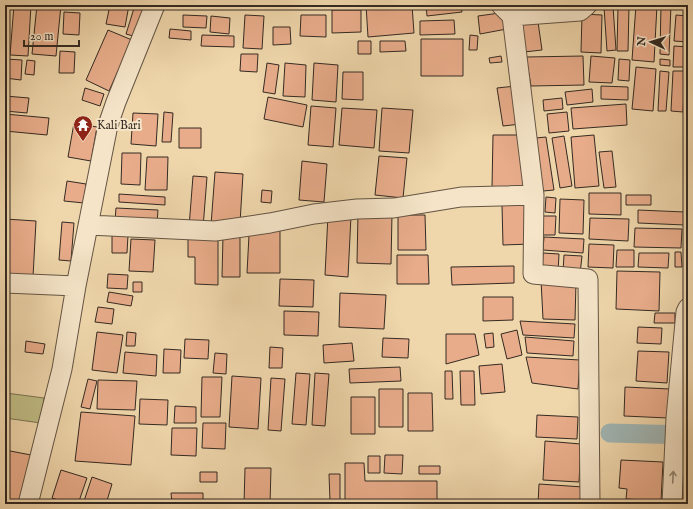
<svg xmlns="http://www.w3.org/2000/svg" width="693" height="509" font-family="'IM FELL English',serif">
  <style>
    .green { fill: #c0bc84; stroke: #7a7353 }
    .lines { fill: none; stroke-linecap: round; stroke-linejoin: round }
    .canal { stroke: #a0b6b5; stroke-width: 19 }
    .building { fill: #e8ac8a; stroke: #342a22 }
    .minor-casing { stroke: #635544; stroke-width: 21 }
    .minor { stroke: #f5e4c8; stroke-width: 19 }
    .oneway { stroke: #948775 }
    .labels { text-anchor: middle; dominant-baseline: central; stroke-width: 4; stroke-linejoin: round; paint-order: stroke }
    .poi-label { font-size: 12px; fill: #342a22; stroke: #f5e4c8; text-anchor: start }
  </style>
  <rect width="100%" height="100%" fill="#efd6ab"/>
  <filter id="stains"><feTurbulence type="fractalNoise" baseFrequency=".005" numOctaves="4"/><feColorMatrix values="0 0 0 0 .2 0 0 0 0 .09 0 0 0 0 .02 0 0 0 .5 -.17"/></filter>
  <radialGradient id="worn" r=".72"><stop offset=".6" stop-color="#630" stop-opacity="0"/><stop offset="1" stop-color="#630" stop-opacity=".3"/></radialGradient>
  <!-- green -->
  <path class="green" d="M6 393 44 398 41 423 5 418Z"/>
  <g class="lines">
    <!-- canal -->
    <path class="canal" d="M610 433 688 435"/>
  </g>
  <!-- building -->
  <path class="building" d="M14 5H31L28 56 10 55Z
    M37 5H61L56 56 32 54Z
    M110 5H129L125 27 106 24Z
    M135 5H146L137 37 126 34Z
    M182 5H225V8Z
    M230 5H247L246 9H230Z
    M252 5H327V9H252Z
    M366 5H412L414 33 368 37Z
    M426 5H461L462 12 427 16Z
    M636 5H657L654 62 632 60Z
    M661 5H671L669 55 660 54Z
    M613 6 616 50 607 51 604 7Z
    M618 6H629L628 51H617Z
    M332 10H361V32L332 33Z
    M64 12 80 13 79 35 63 34Z
    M507 12 512 28 480 34 478 16Z
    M582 14 602 15 601 53 581 52Z
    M183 15 207 16 206 28 183 27Z
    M245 15 264 16 262 49 243 48Z
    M301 15H326V37L300 36Z
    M537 15 542 50 524 52 519 18Z
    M676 15 688 16V42L674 41Z
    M211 16 230 18 229 34 210 32Z
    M454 20 455 34 420 35V21Z
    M273 27H290L291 44 273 45Z
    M170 29 191 31V40L169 38Z
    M108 30 132 40 109 91 86 80Z
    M202 35 234 36V47L201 46Z
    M470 35 478 36 477 50H469Z
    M421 39H463V76H421Z
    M358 41H371V54H358Z
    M380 41H405L406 51 380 52Z
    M674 46 688 47 687 67H673Z
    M60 51 75 52 74 73H59Z
    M241 54H258L257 72 240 71Z
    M501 56 502 62 490 63 489 58Z
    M583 56 584 85 531 86 526 57Z
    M591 56 615 58 612 83 589 82Z
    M6 59 22 60 21 80 5 78Z
    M619 59 630 60 629 81 618 80Z
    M660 59 670 60V66L660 65Z
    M27 60 35 61 34 75 25 74Z
    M267 63 279 65 275 94 263 92Z
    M285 63 306 65 305 97 283 96Z
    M314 63 338 65 336 102 312 100Z
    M636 67 656 69 653 111 632 109Z
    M660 71 669 72 666 111H658Z
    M673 71H685L683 112 671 111Z
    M343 72H363V100L342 99Z
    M516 86 521 124 503 126 497 88Z
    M601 86 628 87V100L601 99Z
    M85 88 104 94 100 106 82 100Z
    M592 89 593 102 567 105 565 92Z
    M5 96 29 98 27 113 5 111Z
    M268 97 307 105 303 127 264 119Z
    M562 98 563 109 544 111 543 100Z
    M626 104 627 125 573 129 571 108Z
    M311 106 336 108 333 147 308 145Z
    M342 108 377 110 374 148 339 145Z
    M382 108 413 110 409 153 379 151Z
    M164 112 173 113 171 142H162Z
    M567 112 569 131 549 133 547 114Z
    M133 113 158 114 156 146 131 144Z
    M5 114 49 118 47 135 5 131Z
    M74 123 97 127 91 161 68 157Z
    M179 128H201V148H179Z
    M493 135H523L527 189 492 188Z
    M594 135 599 186 575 188 571 137Z
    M564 136 572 186 560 188 552 138Z
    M546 137 554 190 543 191 536 138Z
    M612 151 616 187 604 188 599 152Z
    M122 153H141L140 185 121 184Z
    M379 156 407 158 403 198 375 195Z
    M147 157H168L167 190H145Z
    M302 161 327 164 324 202 299 200Z
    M215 172 243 174 240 223 211 225Z
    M193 176 207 177 203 228 189 227Z
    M67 181 86 184 84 203 64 201Z
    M262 190 272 191 271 203 261 202Z
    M589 193H621V215L589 214Z
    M119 194 165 197V205L119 202Z
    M626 195H651V205H626Z
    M546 197 556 198 555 213 545 212Z
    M560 199 584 200 583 234 559 233Z
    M530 204 531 244 503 245 502 205Z
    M116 208 158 210 157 223 115 221Z
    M638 210 685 212V225L638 223Z
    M358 213 392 214 391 264 357 263Z
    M328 215 351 216 348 277 325 275Z
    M398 215H425L426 250H398Z
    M543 216H556L555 235H542Z
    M590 218 629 219 628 241 589 239Z
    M5 219 36 221 33 277 5 276Z
    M62 222 74 223 71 261 59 260Z
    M635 228 682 229 681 248 634 247Z
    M280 229V273H247L249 235Z
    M112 235H128L127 253H112Z
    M223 236 240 237V277H222Z
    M544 237 584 239 583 253 543 250Z
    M131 239 155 240 153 272 129 271Z
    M188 239H218V285L195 284V257H188Z
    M589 244 614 245 613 268 588 267Z
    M686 246H688V265H685Z
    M617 250H634V267H616Z
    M675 252H681L682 267H675Z
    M543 253 559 254 558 272 542 271Z
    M639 253H669L668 268 638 267Z
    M397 255H428L429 284H397Z
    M564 255 582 256 580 274 563 272Z
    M514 266V283L452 285 451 267Z
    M617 271 660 272 659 311 616 309Z
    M108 274 128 275 127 289 107 288Z
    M280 279 314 280 313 307 279 306Z
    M541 280 576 282 575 320 543 319Z
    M133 282H142V292H133Z
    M109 292 133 296 131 306 107 302Z
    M340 293 386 295 384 329 339 327Z
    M483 297H513V320L483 321Z
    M98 307 114 309 112 324 95 322Z
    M284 311 319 312 318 336 284 335Z
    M655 313H675V323H654Z
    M520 321 575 324 574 338 523 335Z
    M638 327 662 328 661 344 637 343Z
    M517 330 522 355 507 359 501 334Z
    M97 332 123 335 117 373 92 370Z
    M127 332 136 333 135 346H126Z
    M493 333 494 347 486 348 484 334Z
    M446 334H475L479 355 446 364Z
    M525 337 574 341 573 356 527 353Z
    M383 338 409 339 408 358 382 357Z
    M185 339 209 340 208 359 184 358Z
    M26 341 45 344 43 354 25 352Z
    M352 343 354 361 324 363 323 345Z
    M270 347 283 348 282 368H269Z
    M164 349 181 350 180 373H163Z
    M638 351 669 352 667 383 636 381Z
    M125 352 157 355 156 376 123 373Z
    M215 353 227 354 226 374 213 373Z
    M526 357 580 360 578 389 532 383Z
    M502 364 505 392 481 394 479 366Z
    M400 367 401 381 350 383 349 369Z
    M445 371H452L453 399H445Z
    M460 371H474L475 405H461Z
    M296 373 310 374 306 425 292 424Z
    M315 373 329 374 325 426 312 425Z
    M232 376 261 378 258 429 229 427Z
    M202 377H222L220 417H201Z
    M271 378 285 379 281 431 268 430Z
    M88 379 97 381 90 409 81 407Z
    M98 380 137 381 135 410 97 409Z
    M625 387 670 389 668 418 624 416Z
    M379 389H403V427H379Z
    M408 393H432L433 431H408Z
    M351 397H375V434H351Z
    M140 399 168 400 167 425 139 424Z
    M175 406 196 407V423H174Z
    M81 412 135 416 131 465 75 461Z
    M537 415 578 417 577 439 536 437Z
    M203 423H226L225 449 202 448Z
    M172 428H197L196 456 171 455Z
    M545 441 581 444 579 482 543 480Z
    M5 450 31 455 22 504H5Z
    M385 455H403L402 474 384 473Z
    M368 456H380V473H368Z
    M621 460 663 462 661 501 626 499 627 489 619 488Z
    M345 463H364L365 481H437V504L345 503Z
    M419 466H440V474H419Z
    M245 468H271L270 504H244Z
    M61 470 87 478 78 504H70L52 498Z
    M200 472H217V482H200Z
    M329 474H340V501H330Z
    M92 477 112 484 106 504H83Z
    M539 484 583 487 582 504H538Z
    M171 493H203V504H172Z"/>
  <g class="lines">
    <!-- minor casing -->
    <g class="minor-casing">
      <path id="minor" d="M501 5 512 16 534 195 533 274 588 279 590 504
        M512 16 580 11 587 5
        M88 225 215 231 270 223 314 214 357 209 394 208 461 197 534 195
        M5 283 76 286
        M28 504 62 369 76 286 108 125 116 102 155 5
        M672 504 676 418 686 312 688 308"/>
    </g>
    <!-- minor -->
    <use href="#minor" class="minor"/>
  </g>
  <!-- one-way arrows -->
  <defs><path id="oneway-shaft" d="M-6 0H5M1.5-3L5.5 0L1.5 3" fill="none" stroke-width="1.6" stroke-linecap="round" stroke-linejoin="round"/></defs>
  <use class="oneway" href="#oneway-shaft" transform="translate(673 477) rotate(-87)"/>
  <!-- icons -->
  <defs>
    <g id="temple-pin" transform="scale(1)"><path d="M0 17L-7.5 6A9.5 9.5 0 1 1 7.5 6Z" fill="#8f2418" stroke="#f5e4c8"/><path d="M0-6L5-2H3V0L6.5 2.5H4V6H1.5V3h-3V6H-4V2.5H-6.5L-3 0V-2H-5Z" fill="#fff"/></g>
  </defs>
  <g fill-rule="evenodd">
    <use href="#temple-pin" x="83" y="125"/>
  </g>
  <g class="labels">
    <!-- poi labels -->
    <g class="poi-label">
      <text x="97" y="125">Kali Bari</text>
    </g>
  </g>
  <!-- margin -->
  <rect width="693" height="509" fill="none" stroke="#efd6ab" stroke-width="20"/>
  <rect x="6" y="6" width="681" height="497" fill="none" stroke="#342a22" stroke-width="2"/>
  <rect x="10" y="10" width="673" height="489" fill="none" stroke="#342a22"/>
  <!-- north arrow -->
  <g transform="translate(651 42) rotate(274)" stroke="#f5e4c8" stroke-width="3" paint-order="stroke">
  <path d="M0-3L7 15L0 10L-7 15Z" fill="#342a22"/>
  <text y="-6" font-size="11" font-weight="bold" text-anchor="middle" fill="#342a22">N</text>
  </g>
  <!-- scale -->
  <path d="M24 40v6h55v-6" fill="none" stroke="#342a22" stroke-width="2"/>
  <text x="30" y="40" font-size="12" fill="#342a22" stroke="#f5e4c8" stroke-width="3" paint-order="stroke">20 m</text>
  <rect width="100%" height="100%" filter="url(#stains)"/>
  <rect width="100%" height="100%" fill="url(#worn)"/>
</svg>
